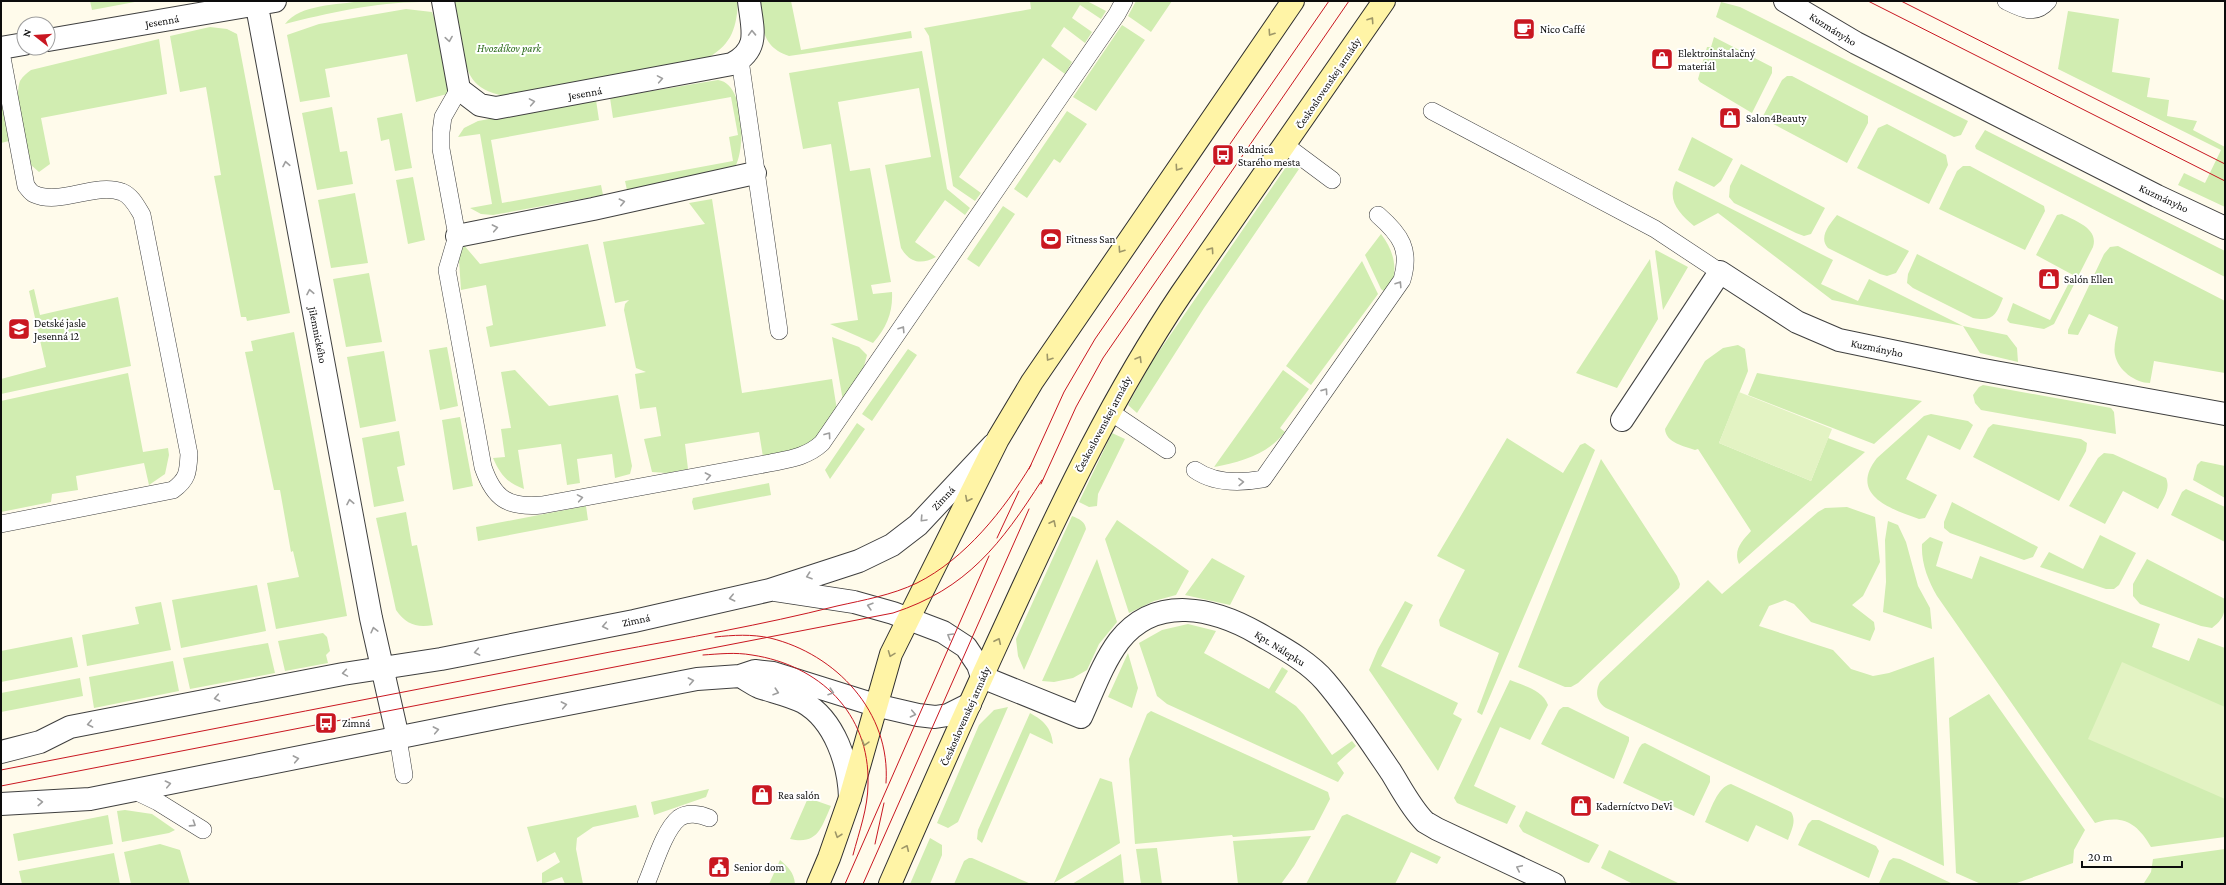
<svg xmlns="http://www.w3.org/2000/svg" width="2226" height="885" font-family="'Crimson Pro',serif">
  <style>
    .green { fill: #d1edb1 }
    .pitch { fill: #e3f3c3 }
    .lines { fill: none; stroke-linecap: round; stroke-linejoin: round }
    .lane-casing { stroke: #3f3f3f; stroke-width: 18 }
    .street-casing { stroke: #3f3f3f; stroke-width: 24 }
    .secondary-casing { stroke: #2e2e2e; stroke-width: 24 }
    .lane { stroke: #fff; stroke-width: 17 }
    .street { stroke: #fff; stroke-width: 22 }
    .secondary { stroke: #fff4a6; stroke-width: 22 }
    .tram { stroke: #c91721; stroke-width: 1 }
    .oneway { stroke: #9e9768 }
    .oneway2 { stroke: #9e9e9e }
    .labels { text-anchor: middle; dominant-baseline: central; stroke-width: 4; stroke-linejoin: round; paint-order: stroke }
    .street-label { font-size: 11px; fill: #0c0c0c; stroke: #fff }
    .poi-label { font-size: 11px; fill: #0c0c0c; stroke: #fff; text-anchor: start }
    .park-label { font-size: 11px; font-style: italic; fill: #286917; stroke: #fff }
  </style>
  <rect width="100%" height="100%" fill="#fffbeb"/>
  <!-- green -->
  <path class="green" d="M90 1H140L92 10Z
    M361 1H422L425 2C382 1 327 13 285 24 300 4 338 5 361 1Z
    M453 1H737L738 3C736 32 730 46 704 60L505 96C471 90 467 74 461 44 458 30 456 15 453 1Z
    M758 1H791L801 50 911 31 912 38 789 56C761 47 762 25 758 1Z
    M1030 1H1087L1106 11 1101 19 1080 5 1072 18 1092 32 1085 43 1064 27 1051 46 1072 62 1065 74 1043 58 959 177 981 193 975 201 953 186 929 36 924 28 1031 9Z
    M1136 1H1172L1151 32 1128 16Z
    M1721 2 1740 7 1968 121 1961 135 1954 137 1716 17Z
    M406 9 432 12 438 28 451 93 416 102 407 54 325 69 330 97 300 102 287 35 319 24Z
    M2068 11 2119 19 2112 72 2150 78 2147 97 2169 100 2167 116 2197 121 2193 130 2225 147V207L2178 185 2184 173 2205 183 2221 150 2058 69Z
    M1122 25 1145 40 1096 111 1073 97Z
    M210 27 227 29 237 34 290 313 247 321 246 317H241L214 176 221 175 206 87 180 92 170 36Z
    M1714 37 1772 67V73L1752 113 1700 82 1698 79 1707 47H1711Z
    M159 39 167 94 41 118 50 164 39 172 31 165C27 145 13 99 20 81 23 76 27 73 31 70Z
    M922 51 947 189 970 208 965 215 945 200 915 242 936 257C921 265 910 263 901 248L885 165 931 157 919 88 838 102 850 171 870 168 891 282 871 285 873 294 892 292C893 312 887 327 873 343L830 324 858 320 831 144 803 149 789 73Z
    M1787 76H1792L1868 116V123L1847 163 1762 118 1782 80Z
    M718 80C745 83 746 148 735 167L627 190 625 181 733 161 729 137 738 135 731 97 613 118 610 98Z
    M1 100 9 141 1 143Z
    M596 100 599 120 491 140 502 203 601 185 603 195 493 215 481 214 470 208 492 204 480 134 458 137 464 128 478 121Z
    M332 107 340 152 347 151 353 184 317 190 302 113Z
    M1067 111 1087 124 1060 163 1054 159 1027 198 1014 189Z
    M402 113 412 168 395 171 389 139 381 141 377 118Z
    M1887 124 1946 155 1948 165 1929 204 1857 168 1878 128Z
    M1985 130 2225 251V277L1976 149 1975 146Z
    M1692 137 1733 159 1721 181 1714 187 1678 170Z
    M1741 164 1825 208 1811 234 1804 236 1796 233 1734 203 1729 197 1730 186Z
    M1293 166 1299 169 1204 308 1137 413 1128 405 1151 363 1286 167Z
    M1963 166H1970L2044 206 2045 211 2025 250 1939 209 1957 171Z
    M413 177 425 240 408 244 396 180Z
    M1676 181 1833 260 1821 284 1858 301 1869 279 1963 326 2007 335 2017 348 2018 362 1980 353 1963 326 1832 300 1718 213 1694 226C1680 214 1666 200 1676 181Z
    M355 193 368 263 331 268 318 200Z
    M712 199 742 393 832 379 837 410 814 440 804 448 763 457 759 432 685 444 688 469 667 473 652 472 644 439 661 436 656 407 640 409 635 374 646 372 636 368 624 310 625 304 629 300 615 303 603 242 705 224 689 203Z
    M1003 206 1015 214 979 267 967 259Z
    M2062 214C2075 221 2099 228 2093 247L2054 324 2044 329 2010 323 2007 320 2013 303 2050 320 2073 275 2036 255 2057 215Z
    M1837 215 1909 251 1896 273 1887 276 1880 274 1828 248C1818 237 1830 224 1837 215Z
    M1381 234C1396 254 1398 271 1389 295L1381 289 1365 255Z
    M463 244 480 264 588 244 606 326 490 347 486 327 493 325 486 285 461 290 459 260Z
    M2118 246 2225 301V373L2154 361 2150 383C2135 383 2118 370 2115 355 2113 346 2117 336 2118 327L2089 314 2078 335 2068 334V330L2104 254 2110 247Z
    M1656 250 1688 267 1663 310 1655 251Z
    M1917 254 2003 298C1996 315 1993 322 1973 318L1913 288 1907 283 1908 274Z
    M1650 259 1658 319 1617 388 1576 373Z
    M1362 261 1378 294 1311 385 1286 366Z
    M369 273 382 342 346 347 333 279Z
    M34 289 40 315 118 297 131 366 1 394V379L46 367 29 291Z
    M294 332 347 616 276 629 267 583 299 577 293 551 291 552 280 490H274L245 352 253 351 251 341Z
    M832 337 859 347 867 355 863 370 843 401Z
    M1738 345 1745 349 1748 371 1719 443 1811 481 1828 438 1865 452 1739 564C1733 550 1742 541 1751 531L1698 449 1695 450C1684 446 1666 443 1665 429L1705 361 1723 348Z
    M447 347 458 406 440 410 429 350Z
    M908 349 917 355 872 421 862 414Z
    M384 351 396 421 360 428 347 357Z
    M515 370 549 406 618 395 632 466 630 474 615 478 612 454 577 459 580 483 567 485 561 444 518 450 524 489C507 483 500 474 493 458L505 457 501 429 511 428 501 372Z
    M1283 370 1309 389 1280 428 1285 432C1268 454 1241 462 1214 467Z
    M128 373 143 452 168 448 169 455 165 474 149 485 144 463 76 476 78 490 52 494 51 502 1 512V401Z
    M1757 373 1922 401 1874 444 1748 395Z
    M1983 385 2111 408 2114 412 2116 434 1981 410 1975 403 1973 395 1979 387Z
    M1931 414 1968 421 1973 425 1960 450 1928 435 1906 479 1937 495 1925 518 1919 519C1891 509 1848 495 1877 458L1924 416Z
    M460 417 473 486 453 490 442 420Z
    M857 423 865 429 830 479 825 470Z
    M1993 424 2081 439 2087 443 2086 451 2059 501 1973 457 1988 428Z
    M399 431 405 465 397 467 404 501 374 507 362 438Z
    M1112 433 1125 439 1098 494 1097 506 1089 507 1079 502Z
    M1507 438 1563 473 1580 445 1585 443 1595 450 1482 715 1477 712 1499 653 1440 626 1439 620 1465 570 1437 556Z
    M2104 453 2113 454 2166 478C2171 489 2163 499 2158 509L2123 491 2105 524 2069 506 2098 458Z
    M1601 459 1677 576 1680 584 1679 588 1578 683 1571 687H1565L1518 667Z
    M2201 461 2225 466V498L2193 480 2197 465Z
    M769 483 771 495 694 510 692 502 693 498Z
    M2186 489 2225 507V542L2171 515 2182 492Z
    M1952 502 2038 547 2033 557 2024 560 1950 533 1944 528V522Z
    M586 506 588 520 478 541 476 527Z
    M1847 507 1875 517 1880 562 1863 596 1852 605 1874 622 1875 629 1870 641 1811 622 1794 604 1785 600 1769 606 1759 626 1833 650 1851 669 1873 676 1889 673 1934 657 1944 866 1606 708C1596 701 1595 692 1600 682L1708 580 1722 594 1818 512 1825 508Z
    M406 512 412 546 417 545 433 625C416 628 406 624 396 610L376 518Z
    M1072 516C1079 519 1085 521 1086 529L1024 670 1018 656 1016 639Z
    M1117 520 1189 571 1176 595 1154 601 1129 613 1105 539Z
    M1888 521 1898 525 1906 542 1918 586 1930 608 1932 629 1883 612 1886 582 1885 540Z
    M2100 535 2136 553 2119 585 2114 589H2106L2040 567 2049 552 2083 569Z
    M1930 537 1943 542 1936 566 1972 579 1980 556 2160 624 2152 647 2189 661 2198 638 2225 648V837L2151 847C2137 823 2123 814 2095 823L1937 596C1928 580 1921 563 1922 544Z
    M1212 558 1245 576 1230 605 1185 595Z
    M1097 559 1117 622 1099 644 1087 670 1073 678 1054 682 1042 681Z
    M2147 559 2225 599C2225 613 2224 619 2212 628L2201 626 2140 604 2133 596V584Z
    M257 585 266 631 181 648 172 600Z
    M1405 601 1413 605 1381 666 1458 703 1453 714 1462 719 1438 771 1369 670 1378 649Z
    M161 602 171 650 87 666 82 635 139 624 135 607Z
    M1188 624 1216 631 1204 653 1269 689 1282 667 1288 671 1275 692 1296 706 1304 715 1332 755 1352 741 1356 746 1337 763 1344 773 1338 782 1167 704 1157 696 1139 643 1162 630Z
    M323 633 327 637 330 651 326 655 328 663 285 671 278 641Z
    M72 637 78 667 1 682V651Z
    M268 643 275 673 190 689 183 658Z
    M1128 653 1138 688 1132 708 1108 697Z
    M173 661 179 691 94 708 89 677Z
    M80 678 83 696 1 712V693Z
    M1510 680C1524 686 1543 690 1548 705L1530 740 1500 727 1474 786 1516 806 1507 824 1457 803 1454 798Z
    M1989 694 2085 830 2074 850 2073 863 2014 884H1981L1956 873 1949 718Z
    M1008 707 958 822 948 828 937 823 979 725 994 710Z
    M1563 707H1568L1629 737V741L1614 779 1541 744 1559 710Z
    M1151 711 1328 792 1330 799 1314 830 1233 837 1232 835 1135 844 1129 759 1147 714Z
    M1030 713C1044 721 1051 727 1053 744L1030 733 982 843 977 839 978 830Z
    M1645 743 1710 776V782L1694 816 1623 783 1639 748 1642 744Z
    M1100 778 1112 782 1120 843 1054 883Z
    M1731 784 1791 812C1797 821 1791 831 1788 840L1756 825 1748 842 1705 822C1711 810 1717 787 1731 784Z
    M709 789 706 797 654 815 651 802Z
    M808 798 831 806C821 828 818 845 790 839Z
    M636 805 639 817 593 827 577 838 576 849 583 884H565L562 877 542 884V873L560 862 555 852 537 862 527 827Z
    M125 810 152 814 175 830 169 833 122 842 117 811Z
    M1526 811 1599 845 1589 863 1585 862 1523 832 1519 826Z
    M1347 814 1441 857 1437 864 1411 852 1395 884H1306L1342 816Z
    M108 815 113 844 18 861 13 834Z
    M1812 820H1819L1876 846 1879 851 1869 878 1798 845 1808 824Z
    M1311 836 1294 866 1281 884H1238L1233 841Z
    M930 838 942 845V855L930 884H910Z
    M160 844 180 850 190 884H131L124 852Z
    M1157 848 1162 884H1141L1136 849Z
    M2225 849V884L2144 883 2151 872 2153 859Z
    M1609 850 1678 883V884H1633L1601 868Z
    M114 853 120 884H22L19 871Z
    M1121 854 1124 884H1072Z
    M969 858H972L1031 884H954L964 861Z
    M1893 858 1900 859 1953 884 1879 883 1889 861Z
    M780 860C788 867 794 872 795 884H769Z"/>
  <!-- pitch -->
  <path class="pitch" d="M1739 392 1832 429 1811 481 1719 443Z
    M2122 662 2225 707V799L2088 739Z"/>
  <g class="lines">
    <!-- lane casing -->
    <g class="lane-casing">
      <path id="lane" d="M2006 1C2022 9 2035 16 2048 1
        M1 52 26 186C28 188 31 193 34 194 60 206 95 182 122 192 132 196 137 207 142 215L189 454C188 472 188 479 173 490L1 524
        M740 60 779 331
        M459 89 443 117 441 132V149L457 236 447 270 483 467C494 499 508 508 542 505L770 463C789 459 807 457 822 443L1117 14 1124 1
        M1432 111 1655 229 1720 272
        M1285 145 1332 180
        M1109 411 1167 450
        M1195 470C1215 484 1241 483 1263 479L1402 280C1411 250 1401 235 1378 215
        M398 738 404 775
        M135 791 158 802 203 830
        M646 884C654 866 664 830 679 818 687 812 700 814 709 818"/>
    </g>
    <!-- street casing -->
    <g class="street-casing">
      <path id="street" d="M256 1 371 618 398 738
        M443 1 459 89 480 105 496 108 732 64C761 49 752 28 749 1
        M1785 1 1856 43 2157 196 2225 228
        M48 40 275 1
        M1 48 24 44
        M457 236 593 209 755 173
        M1622 420 1720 272 1797 322 1839 340 1978 369 2225 414
        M775 590 854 602 893 613 943 632 966 647 978 665 982 677 1081 717C1093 691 1102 664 1119 641 1156 594 1214 608 1259 634 1281 647 1308 661 1325 681 1349 709 1370 741 1391 772 1401 788 1411 808 1425 822L1437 829 1554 884
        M740 676C747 680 753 684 759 687 774 692 789 695 803 702 835 720 849 764 850 798
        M1 752 40 742 70 727 343 674 441 659 634 621 770 590 859 561 892 545 918 525 993 445
        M1 804 90 799 501 717 697 679 740 676 755 671 773 673 875 705 918 715 935 717 948 715 970 704"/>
    </g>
    <!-- secondary casing -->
    <g class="secondary-casing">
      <path id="secondary" d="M818 884 829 858 850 798 891 654 998 439 1032 382 1293 1
        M890 884C930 792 971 700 1013 609 1063 500 1114 394 1181 294L1384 1"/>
    </g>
    <!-- lane -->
    <use href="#lane" class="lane"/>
    <!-- street -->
    <use href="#street" class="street"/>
    <!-- secondary -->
    <use href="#secondary" class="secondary"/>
    <!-- tram -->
    <path class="tram" d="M1868 1 2225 181
      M1901 1 2225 164
      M1029 469 1064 392 1095 339 1329 1
      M1041 484 1076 407 1103 358 1349 1
      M997 538 1019 491
      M715 637C733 635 752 634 770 638 836 654 891 712 886 783
      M703 655C719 654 735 652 752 655 819 665 870 713 868 784 868 808 859 832 853 855
      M1 770C204 731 407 691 610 652 686 638 762 625 837 606 864 600 892 595 917 583 965 559 1004 510 1031 465
      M1 786 893 613C967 589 1001 544 1042 480
      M875 844 884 803
      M845 884 989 556
      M863 884 1029 509"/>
  </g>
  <!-- one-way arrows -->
  <defs><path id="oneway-chevron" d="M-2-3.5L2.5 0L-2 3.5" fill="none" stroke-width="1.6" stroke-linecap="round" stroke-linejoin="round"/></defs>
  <g class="oneway">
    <use href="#oneway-chevron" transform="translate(1371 20) rotate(-56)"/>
    <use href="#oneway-chevron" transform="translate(1271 33) rotate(124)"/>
    <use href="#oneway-chevron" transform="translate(1178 168) rotate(125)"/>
    <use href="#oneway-chevron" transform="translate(1121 250) rotate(124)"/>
    <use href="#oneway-chevron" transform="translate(1211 250) rotate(-55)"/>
    <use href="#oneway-chevron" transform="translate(1049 358) rotate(124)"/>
    <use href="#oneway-chevron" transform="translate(1139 359) rotate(-59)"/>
    <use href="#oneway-chevron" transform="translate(968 499) rotate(117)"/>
    <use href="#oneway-chevron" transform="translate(1053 523) rotate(-64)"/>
    <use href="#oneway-chevron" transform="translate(998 641) rotate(-65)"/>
    <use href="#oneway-chevron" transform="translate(891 654) rotate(111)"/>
    <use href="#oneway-chevron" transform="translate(865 743) rotate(106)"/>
    <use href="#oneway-chevron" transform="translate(838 835) rotate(109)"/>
    <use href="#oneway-chevron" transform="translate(906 848) rotate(-66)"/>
  </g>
  <g class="oneway2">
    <use href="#oneway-chevron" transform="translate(752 33) rotate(-92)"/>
    <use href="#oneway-chevron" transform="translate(449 39) rotate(81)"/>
    <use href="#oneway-chevron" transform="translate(660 79) rotate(-10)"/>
    <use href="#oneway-chevron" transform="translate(532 102) rotate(-10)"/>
    <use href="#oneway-chevron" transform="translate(286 164) rotate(-101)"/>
    <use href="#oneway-chevron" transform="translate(622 202) rotate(-13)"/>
    <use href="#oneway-chevron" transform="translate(495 228) rotate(-11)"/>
    <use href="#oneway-chevron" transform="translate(1399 284) rotate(-57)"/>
    <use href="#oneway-chevron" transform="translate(310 292) rotate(-101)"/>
    <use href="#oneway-chevron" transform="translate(902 329) rotate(-57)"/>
    <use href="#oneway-chevron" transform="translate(1325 391) rotate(-55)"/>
    <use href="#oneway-chevron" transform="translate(828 435) rotate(-54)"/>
    <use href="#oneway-chevron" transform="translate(708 476) rotate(-11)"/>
    <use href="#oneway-chevron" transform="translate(1241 482) rotate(-2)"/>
    <use href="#oneway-chevron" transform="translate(580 498) rotate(-10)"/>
    <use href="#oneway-chevron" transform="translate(350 502) rotate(-101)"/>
    <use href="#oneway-chevron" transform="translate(923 519) rotate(133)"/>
    <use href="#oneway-chevron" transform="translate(809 576) rotate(161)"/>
    <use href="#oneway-chevron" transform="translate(732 598) rotate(167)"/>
    <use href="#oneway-chevron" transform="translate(870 606) rotate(-164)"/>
    <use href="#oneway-chevron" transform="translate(605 626) rotate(169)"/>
    <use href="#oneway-chevron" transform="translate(374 630) rotate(-104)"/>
    <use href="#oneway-chevron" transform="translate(950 636) rotate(-149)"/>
    <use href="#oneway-chevron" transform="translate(477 652) rotate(169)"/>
    <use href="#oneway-chevron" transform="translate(345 673) rotate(171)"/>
    <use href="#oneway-chevron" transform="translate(691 681) rotate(-11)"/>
    <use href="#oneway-chevron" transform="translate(776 692) rotate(18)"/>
    <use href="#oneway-chevron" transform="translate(831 692) rotate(18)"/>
    <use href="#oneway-chevron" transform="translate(217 698) rotate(169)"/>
    <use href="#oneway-chevron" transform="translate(564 705) rotate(-11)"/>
    <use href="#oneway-chevron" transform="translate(913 714) rotate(12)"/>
    <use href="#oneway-chevron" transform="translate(90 724) rotate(169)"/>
    <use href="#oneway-chevron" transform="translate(436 730) rotate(-11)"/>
    <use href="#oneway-chevron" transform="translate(296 759) rotate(-11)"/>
    <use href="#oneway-chevron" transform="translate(168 784) rotate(-12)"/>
    <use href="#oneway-chevron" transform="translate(40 802) rotate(-3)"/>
    <use href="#oneway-chevron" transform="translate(193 824) rotate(33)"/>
    <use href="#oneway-chevron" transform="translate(1519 868) rotate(-155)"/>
  </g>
  <!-- icons -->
  <defs>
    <g id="cafe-square" transform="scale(1.15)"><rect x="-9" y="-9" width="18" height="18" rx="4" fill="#c91721" stroke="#fff"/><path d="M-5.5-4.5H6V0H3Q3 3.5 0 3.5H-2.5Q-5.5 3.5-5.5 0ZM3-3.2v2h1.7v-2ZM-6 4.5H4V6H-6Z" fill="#fff"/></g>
    <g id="shop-square" transform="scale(1.15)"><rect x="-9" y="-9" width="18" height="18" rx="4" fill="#c91721" stroke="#fff"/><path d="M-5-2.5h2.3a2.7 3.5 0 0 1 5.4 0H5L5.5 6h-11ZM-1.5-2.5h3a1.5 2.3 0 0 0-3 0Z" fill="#fff"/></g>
    <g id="bus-square" transform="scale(1.15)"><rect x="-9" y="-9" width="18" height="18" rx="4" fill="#c91721" stroke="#fff"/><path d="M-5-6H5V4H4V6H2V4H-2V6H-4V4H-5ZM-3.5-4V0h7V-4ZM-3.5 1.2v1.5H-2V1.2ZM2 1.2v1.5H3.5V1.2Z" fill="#fff"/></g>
    <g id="stadium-square" transform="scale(1.15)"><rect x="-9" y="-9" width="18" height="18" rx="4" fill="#c91721" stroke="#fff"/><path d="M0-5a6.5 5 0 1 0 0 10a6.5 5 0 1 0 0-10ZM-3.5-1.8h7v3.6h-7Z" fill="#fff"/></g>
    <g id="school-square" transform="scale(1.15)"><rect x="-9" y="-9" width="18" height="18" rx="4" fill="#c91721" stroke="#fff"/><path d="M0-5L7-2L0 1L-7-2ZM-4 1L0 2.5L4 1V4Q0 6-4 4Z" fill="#fff"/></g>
    <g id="civic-square" transform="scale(1.15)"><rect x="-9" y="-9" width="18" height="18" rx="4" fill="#c91721" stroke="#fff"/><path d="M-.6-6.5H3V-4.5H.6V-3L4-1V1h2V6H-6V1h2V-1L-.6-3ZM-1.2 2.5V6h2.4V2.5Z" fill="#fff"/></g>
  </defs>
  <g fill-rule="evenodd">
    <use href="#cafe-square" x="1524" y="29"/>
    <use href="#shop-square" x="1662" y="59"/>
    <use href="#shop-square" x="1730" y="118"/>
    <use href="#bus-square" x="1223" y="155"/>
    <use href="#stadium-square" x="1051" y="239"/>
    <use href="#shop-square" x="2049" y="279"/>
    <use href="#school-square" x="19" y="329"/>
    <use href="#bus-square" x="326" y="723"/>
    <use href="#shop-square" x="762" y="795"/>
    <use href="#shop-square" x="1581" y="806"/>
    <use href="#civic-square" x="719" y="867"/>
  </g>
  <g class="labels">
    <!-- street labels -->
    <g class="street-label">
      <text transform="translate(162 21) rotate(-10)">Jesenná</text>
      <text transform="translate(1833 29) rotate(32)">Kuzmányho</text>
      <text transform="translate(1328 83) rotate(-56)">Československej armády</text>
      <text transform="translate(585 93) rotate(-10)">Jesenná</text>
      <text transform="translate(2164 198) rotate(25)">Kuzmányho</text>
      <text transform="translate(318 335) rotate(79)">Jilemnického</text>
      <text transform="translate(1877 348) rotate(12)">Kuzmányho</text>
      <text transform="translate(1103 424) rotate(-62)">Československej armády</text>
      <text transform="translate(943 498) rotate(-47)">Zimná</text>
      <text transform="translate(636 620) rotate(-12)">Zimná</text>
      <text transform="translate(1280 648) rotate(32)">Kpt. Nálepku</text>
      <text transform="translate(965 716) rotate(-66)">Československej armády</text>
    </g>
    <!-- poi labels -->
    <g class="poi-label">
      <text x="1540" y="29">Nico Caffé</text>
      <text x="1678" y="53">Elektroinštalačný<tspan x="1678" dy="13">materiál</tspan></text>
      <text x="1746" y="118">Salon4Beauty</text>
      <text x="1238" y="149">Radnica<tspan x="1238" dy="13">Starého mesta</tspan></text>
      <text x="1066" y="239">Fitness San</text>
      <text x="2064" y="279">Salón Ellen</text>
      <text x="34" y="323">Detské jasle<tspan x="34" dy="13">Jesenná 12</tspan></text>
      <text x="342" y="723">Zimná</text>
      <text x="778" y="795">Rea salón</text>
      <text x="1596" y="806">Kaderníctvo DeVi</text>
      <text x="734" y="867">Senior dom</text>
    </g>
    <!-- park labels -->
    <g class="park-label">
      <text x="509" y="48">Hvozdíkov park</text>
    </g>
  </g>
  <!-- border -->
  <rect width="2226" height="885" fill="none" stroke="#0c0c0c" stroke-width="4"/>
  <!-- north arrow -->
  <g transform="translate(36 36) rotate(287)"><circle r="19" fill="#ffffff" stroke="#9e9e9e"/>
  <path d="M0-3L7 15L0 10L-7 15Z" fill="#c91721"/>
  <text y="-6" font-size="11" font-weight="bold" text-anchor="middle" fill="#0c0c0c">N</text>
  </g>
  <!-- scale -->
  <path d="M2082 861v6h100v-6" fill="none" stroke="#0c0c0c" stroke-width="2"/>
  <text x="2088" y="861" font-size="12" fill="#0c0c0c" stroke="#ffffff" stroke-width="3" paint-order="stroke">20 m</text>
</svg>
